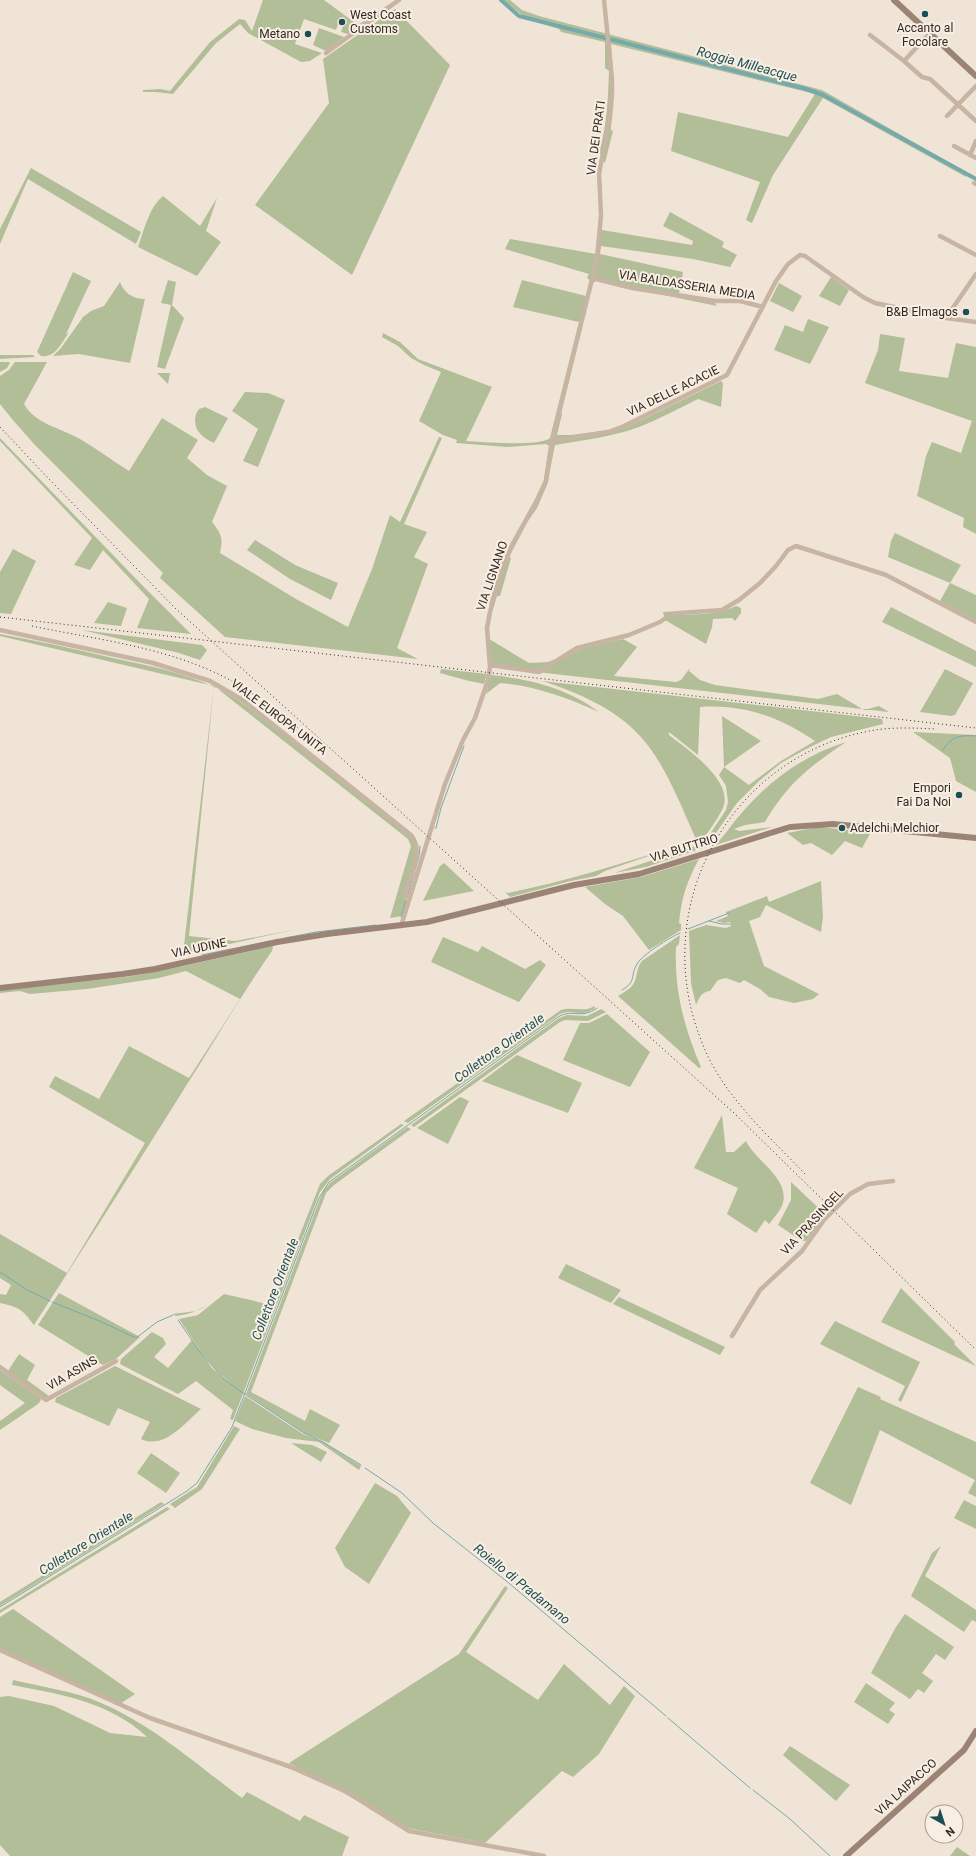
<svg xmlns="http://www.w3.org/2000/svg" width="976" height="1856" font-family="Roboto,sans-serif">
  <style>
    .green { fill: #b1be97 }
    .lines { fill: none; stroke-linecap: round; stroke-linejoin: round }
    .stream { stroke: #76a9ac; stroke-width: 1 }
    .canal { stroke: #76a9ac; stroke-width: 4 }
    .street { stroke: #c7b4a3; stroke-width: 4.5 }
    .secondary { stroke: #9b8375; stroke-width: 6 }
    .rail { stroke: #322925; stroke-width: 1; stroke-dasharray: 1 3; stroke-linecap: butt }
    .poi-dot { fill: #1c4e53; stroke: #f8eee2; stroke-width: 1.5 }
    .labels { text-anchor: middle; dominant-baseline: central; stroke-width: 4; stroke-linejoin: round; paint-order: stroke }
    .poi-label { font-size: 12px; fill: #322925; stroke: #f8eee2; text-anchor: end }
    .street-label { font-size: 12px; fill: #322925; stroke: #f8eee2 }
    .water-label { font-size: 13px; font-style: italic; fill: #1c4e53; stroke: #f8eee2 }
  </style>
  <rect width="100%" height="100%" fill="#f0e4d7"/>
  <!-- green -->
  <path class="green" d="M263 0H324L358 25 395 0 348 34 341 32 345 20 340 18 336 30 304 19 295 44 322 53 310 61 301 62 248 33 240 24 216 43 173 94 156 92H143V90L160 89 170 91 210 42 239 19 245 20 252 31Z
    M503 0H510L522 10 539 16 822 90 968 173 966 177 823 98 773 175 752 223 746 220 760 182 671 151 678 112 788 137 815 94 611 44 613 70 611 130 613 131 605 163 603 161 601 174 602 230 692 245 693 241 663 226 670 212 724 242 722 247 737 255 730 267 693 259 601 246 600 254 683 272 679 294 712 300 717 306 596 281 593 283 561 412 562 414 557 435H571L625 428 721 381 723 383 721 407 698 399C678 409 659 419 639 427 612 437 583 440 555 445L547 485 537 508 528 521 509 557 511 558 500 596H497L493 608 489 605 499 568 543 485 549 446 546 444 507 447 456 443 457 440 443 435 419 421 441 372 424 365 411 358 398 346 382 337 383 333 400 342 418 359 492 387 466 441C482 442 539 447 550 438L579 322 513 307 522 280 586 296 590 280 587 278 589 274 505 249 510 239 596 254 600 212 601 154 599 153C607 126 608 99 609 71L605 68V42L561 32 559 29 521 17 522 15Z
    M395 9 450 65 352 275 255 205 329 103 323 59Z
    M319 28 344 37 326 51 313 45Z
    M31 168 141 232 136 244 28 179 0 244V229Z
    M163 196 200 226 217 198 206 231 221 242 197 276 138 247C144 231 149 207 163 196Z
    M73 272 91 281 66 334 69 332C62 342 56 358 41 356L37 352Z
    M831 277 849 290 840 306 819 296Z
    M168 280 176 282 172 305 184 318 165 369 157 367 171 305 161 303Z
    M120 282C124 293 133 299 145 299L130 363 79 354 53 356 61 348 83 317 91 311 104 306Z
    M779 283 802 296 793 312 770 301Z
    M808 319 829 327 810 364 774 350 785 325 803 332Z
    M880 334 905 338 899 371 948 378 956 343 976 347V534L963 527 964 518 917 496 926 456 932 442 961 453 972 421 865 383 878 350Z
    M0 355H33L35 357 0 359Z
    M0 362H9L10 363 7 368 0 372Z
    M15 362H47L24 404C35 424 61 428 80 439 97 449 113 461 129 471L162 418 198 440 187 458 207 475 227 486 212 522C222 535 223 537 220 553L296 599 348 627 372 569 390 515 400 522 439 437 442 438 404 524 427 532 414 557 428 564 397 648 418 659 225 637 160 578 163 573 34 444 12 419 0 404V376L9 370Z
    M157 373H170L168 384Z
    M245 392 268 393 285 400 258 467 243 461 258 429 232 411Z
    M205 407 228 418 214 443C201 437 192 429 196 414L199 409Z
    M0 438 141 584 191 634 137 628 149 599 103 550 90 570 74 565 92 538 0 441Z
    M895 533 961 565 950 583 976 595V620L940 601 950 583 888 557 891 541Z
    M255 540 295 565 338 583 331 600 290 579 247 550Z
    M13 549 36 561 11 614 0 613V572Z
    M108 602 127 608 121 626 94 623Z
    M736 606 741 608V613L735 621 732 618 713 619 712 627 706 644 665 620 663 612 679 611V615C699 614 717 615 736 606Z
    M891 607 976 651V667L882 622Z
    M82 630 202 645 207 650 200 660 179 653Z
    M0 634C38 641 76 649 113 658 156 667 199 676 237 699L396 823C401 828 408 833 412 839 421 854 408 880 403 894L407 902 402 916 390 918 411 846 408 839 214 686 189 936 235 941 298 929 183 954 214 686 0 636Z
    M489 639 529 663 548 662 584 648 623 639 637 647 614 676 676 682 681 680 690 668 689 671 700 680 715 685 818 699 837 694 864 710 879 706 889 712 492 667Z
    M441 669 487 674 484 684 465 680 440 673Z
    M945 669 973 683 955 715 951 716 920 712Z
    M491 675C529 679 568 688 599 712 567 698 536 686 500 683L486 694Z
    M542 681 882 719 883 724 831 737 808 748 781 763 759 781 737 803 706 847 646 867 614 873 704 843 726 810 728 802 726 786 719 775 724 767 722 716 761 741 724 767 749 785 781 761 815 741C780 717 743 704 700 707L698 755 669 732V735C687 749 731 779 724 805 721 815 709 830 703 840L697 841C681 807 666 764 640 736 615 708 576 692 542 681Z
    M913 732 976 735V792L956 781 950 758Z
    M846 742C809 767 788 783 765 822L745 825 734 829 739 831 772 827 716 845C718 841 722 838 725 834 756 791 795 758 846 742Z
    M818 827 871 832 862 848 845 841 832 855 811 843 803 845 787 833Z
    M669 849 605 871 596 876 571 881 510 897 505 892 508 893C563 882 616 865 669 849Z
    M699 859C687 881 681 899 679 923L681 924V930L649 950 623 916 605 904 585 887 641 877Z
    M444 863 474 891 423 901 440 866Z
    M821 881 823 917 821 932 766 905 760 917 749 921 764 966 819 994 813 999 794 1003 769 997 760 989 744 980 740 983 726 978 718 980 710 991C701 992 699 998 696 1005L691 983 689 931 706 925 726 928 731 926 730 922 724 923 716 921 728 916 726 912 767 896 769 902Z
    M680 935 679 944 676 947C674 989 684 1028 701 1067L699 1068 618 996C624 992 631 989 634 983 638 975 636 968 642 961Z
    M443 937 478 952 482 946 525 969 540 960 546 965 519 1002 431 962Z
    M272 946 273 947 272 951C243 992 218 1036 191 1078 139 1161 87 1243 34 1325 22 1309 19 1307 0 1303V1294L6 1295 11 1285 0 1278V1234L67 1273 145 1143 49 1087 55 1076 99 1099 129 1046 189 1078 240 999 186 971 159 978 87 989 30 994 20 991 0 993V990L126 977 184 966Z
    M594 1006 595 1008C580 1019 574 1008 560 1014L408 1123 404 1121 561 1010C572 1006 584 1013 594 1006Z
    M601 1009 606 1012 588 1021 565 1020 560 1022 414 1127 411 1125 559 1018 567 1015 587 1016Z
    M607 1014 650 1052 630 1087 563 1060 580 1023H589Z
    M517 1055 582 1083 568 1113 482 1081Z
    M460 1097 469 1101 448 1144 417 1128Z
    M722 1115 726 1152H734L746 1141C755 1161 792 1179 782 1206 779 1212 774 1218 769 1224L765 1220 756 1233 727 1214 738 1188 694 1168Z
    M401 1124 404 1125 330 1179 320 1192 233 1420 230 1419 233 1410 196 1381 178 1394 120 1364 121 1359 152 1332 163 1338 166 1344 154 1357 168 1368 192 1340 212 1368 240 1392 217 1371 201 1352 179 1319 198 1315 224 1294 272 1305 320 1184 328 1176Z
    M407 1127 411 1129 334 1185 326 1193 251 1392 305 1421 310 1409 340 1425 329 1443 304 1433 246 1394 323 1191 331 1182Z
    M791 1182 826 1215 806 1241H802L778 1225 791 1200Z
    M566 1264 621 1290 611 1303 558 1278Z
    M901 1288 955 1342 954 1344 976 1366 881 1322Z
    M59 1293 140 1337 117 1358 103 1365 38 1325Z
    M619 1297 725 1347 720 1355 613 1304Z
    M207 1305C197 1312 188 1314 176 1316L173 1314 196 1311Z
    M835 1321 920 1362 901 1402 898 1400 905 1386 820 1344Z
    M19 1354 35 1365 27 1380 49 1396 76 1381 47 1397H44L8 1371Z
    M115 1366 201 1409C185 1423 164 1450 141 1439L150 1422 118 1408 109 1426 55 1402 56 1398Z
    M0 1370 40 1398 41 1400 38 1404 0 1430V1421L25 1403 0 1385Z
    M858 1387 881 1397 880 1399 976 1442V1497L968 1493 975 1480 880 1430 851 1505 810 1483Z
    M245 1396 303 1434 323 1442 361 1466 359 1470 319 1442 286 1438 252 1429 235 1421Z
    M234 1426 240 1429 202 1489 175 1508 170 1504 197 1487Z
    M291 1443 312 1445 327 1452 321 1462Z
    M151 1453 180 1473 166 1493 137 1473Z
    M375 1483 397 1496 411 1513 369 1584 345 1567 335 1548Z
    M964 1500 976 1506V1529L954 1518Z
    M161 1502 164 1504 0 1606V1602Z
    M167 1507 170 1509 0 1613V1610Z
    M941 1546 925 1576 976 1610V1622L972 1620 964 1632 911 1596 932 1553Z
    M505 1586 508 1588 466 1652 538 1700 564 1664 610 1705 624 1686 635 1696 599 1754 573 1777 562 1771 485 1843 407 1828 289 1763 459 1654Z
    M13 1609 135 1694 120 1704 0 1648V1617Z
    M905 1614 954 1647 945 1660 936 1654 922 1673 933 1681 924 1693 918 1689 910 1699 871 1673 896 1627Z
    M13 1680C42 1687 74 1691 101 1703 153 1725 197 1765 242 1798L247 1792 300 1821 304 1815 349 1837 342 1856H10L0 1845V1697L9 1696 54 1706 110 1733 147 1737C110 1702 60 1694 12 1685Z
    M866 1683 895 1703 889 1710 895 1714 888 1724 854 1702Z
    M790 1746 850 1785 836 1801 783 1755Z
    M957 1847 970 1856H950Z"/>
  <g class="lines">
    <!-- stream -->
    <path class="stream" d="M943 750C951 736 960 735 976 736
      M435 828H436L441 808 464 746
      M408 894 419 856 420 846
      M401 917 406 901
      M709 921 722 924H730
      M688 929 729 913
      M285 938 316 932 376 925
      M202 955 270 941
      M622 990C637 982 630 975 637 964 643 954 669 938 680 933
      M0 1272 27 1290 50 1301
      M52 1302 102 1322 136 1338 157 1322 173 1315
      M178 1320 200 1352 224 1379 240 1391 304 1433 323 1442 361 1465
      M365 1468 402 1493 433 1523 510 1584 666 1716
      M0 1607 187 1491 197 1483 232 1427 319 1198 329 1182 558 1017C573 1008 581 1020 597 1008
      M668 1718 750 1788
      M753 1790 790 1819 830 1856"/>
    <!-- canal -->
    <path class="canal" d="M501 0 519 16 806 89 823 95 976 179"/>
    <!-- street -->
    <path class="street" d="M930 33 904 61 922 77 930 79 976 121
      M870 35 904 61
      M326 53 399 0
      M947 116 976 86
      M954 146 976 158
      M970 155 976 141
      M974 183 976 184
      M940 236 976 255
      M592 278 632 288 715 301H740L763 307
      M946 318 976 274
      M552 441 608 432 622 427 727 375 776 281 788 264 800 255 805 256 863 297 875 303 946 318 976 322
      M0 630 153 663 210 681 241 699 411 835C425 852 409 877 405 895L409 899
      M490 665 539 672 577 648 629 635 660 622 667 617 679 613 722 610 739 600 760 583 776 566 788 550 796 546 886 575 976 622
      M401 926 445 784 463 740 475 718 488 680 490 667 487 628 490 612 502 570 512 545 536 502 546 481 552 441 597 259 601 215 599 173 610 118 612 94V79L604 0
      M732 1336 760 1290 802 1251 824 1220 850 1194 868 1184 893 1181
      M0 1367 46 1400 116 1361
      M0 1650 150 1718 291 1767 347 1792 409 1831 544 1856"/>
    <!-- secondary -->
    <path class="secondary" d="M894 0 976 76
      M0 988 123 974 155 969 277 942 327 934 427 922 574 885 639 874 790 827 833 824 976 838
      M846 1856 964 1750 976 1731"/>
    <!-- rail -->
    <path class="rail" d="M0 427 47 477 175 608 734 1113 976 1350
      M0 617 976 728
      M32 626C94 639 158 646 216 673 249 688 278 712 306 734
      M805 1174C766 1133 721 1094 701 1040 648 906 730 754 875 730 895 727 916 728 936 729"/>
  </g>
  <!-- markers -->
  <g class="poi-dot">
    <circle cx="925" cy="14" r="4"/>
    <circle cx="342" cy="22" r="4"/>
    <circle cx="308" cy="34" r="4"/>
    <circle cx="966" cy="312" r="4"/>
    <circle cx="959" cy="795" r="4"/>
    <circle cx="842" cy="828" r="4"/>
  </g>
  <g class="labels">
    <!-- poi labels -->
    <g class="poi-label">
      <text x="350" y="15" text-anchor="start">West Coast<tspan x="350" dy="14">Customs</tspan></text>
      <text x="925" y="28" text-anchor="middle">Accanto al<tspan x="925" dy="14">Focolare</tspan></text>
      <text x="300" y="34">Metano</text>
      <text x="958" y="312">B&amp;B Elmagos</text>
      <text x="951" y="788">Empori<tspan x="951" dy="14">Fai Da Noi</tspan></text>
      <text x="850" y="828" text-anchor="start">Adelchi Melchior</text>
    </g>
    <!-- street labels -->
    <g class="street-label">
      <text transform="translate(596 138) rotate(-82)">VIA DEI PRATI</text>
      <text transform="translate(687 285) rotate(9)">VIA BALDASSERIA MEDIA</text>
      <text transform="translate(673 391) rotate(-26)">VIA DELLE ACACIE</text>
      <text transform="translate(492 576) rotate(-71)">VIA LIGNANO</text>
      <text transform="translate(279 717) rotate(37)">VIALE EUROPA UNITA</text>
      <text transform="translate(684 848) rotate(-17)">VIA BUTTRIO</text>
      <text transform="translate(199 948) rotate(-12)">VIA UDINE</text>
      <text transform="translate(812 1222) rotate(-47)">VIA PRASINGEL</text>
      <text transform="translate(72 1373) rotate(-30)">VIA ASINS</text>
      <text transform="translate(906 1787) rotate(-42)">VIA LAIPACCO</text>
    </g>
    <!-- water labels -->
    <g class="water-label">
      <text transform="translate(747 64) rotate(15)">Roggia Milleacque</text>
      <text transform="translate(499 1048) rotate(-36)">Collettore Orientale</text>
      <text transform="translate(275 1289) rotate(-69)">Collettore Orientale</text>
      <text transform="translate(86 1543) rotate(-32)">Collettore Orientale</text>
      <text transform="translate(522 1584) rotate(39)">Roiello di Pradamano</text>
    </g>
  </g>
  <!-- north arrow -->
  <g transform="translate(944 1824) rotate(141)"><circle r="19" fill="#f8eee2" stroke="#a99f96"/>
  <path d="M0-3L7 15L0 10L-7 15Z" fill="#1c4e53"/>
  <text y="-6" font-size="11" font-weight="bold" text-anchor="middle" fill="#322925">N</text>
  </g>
</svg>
